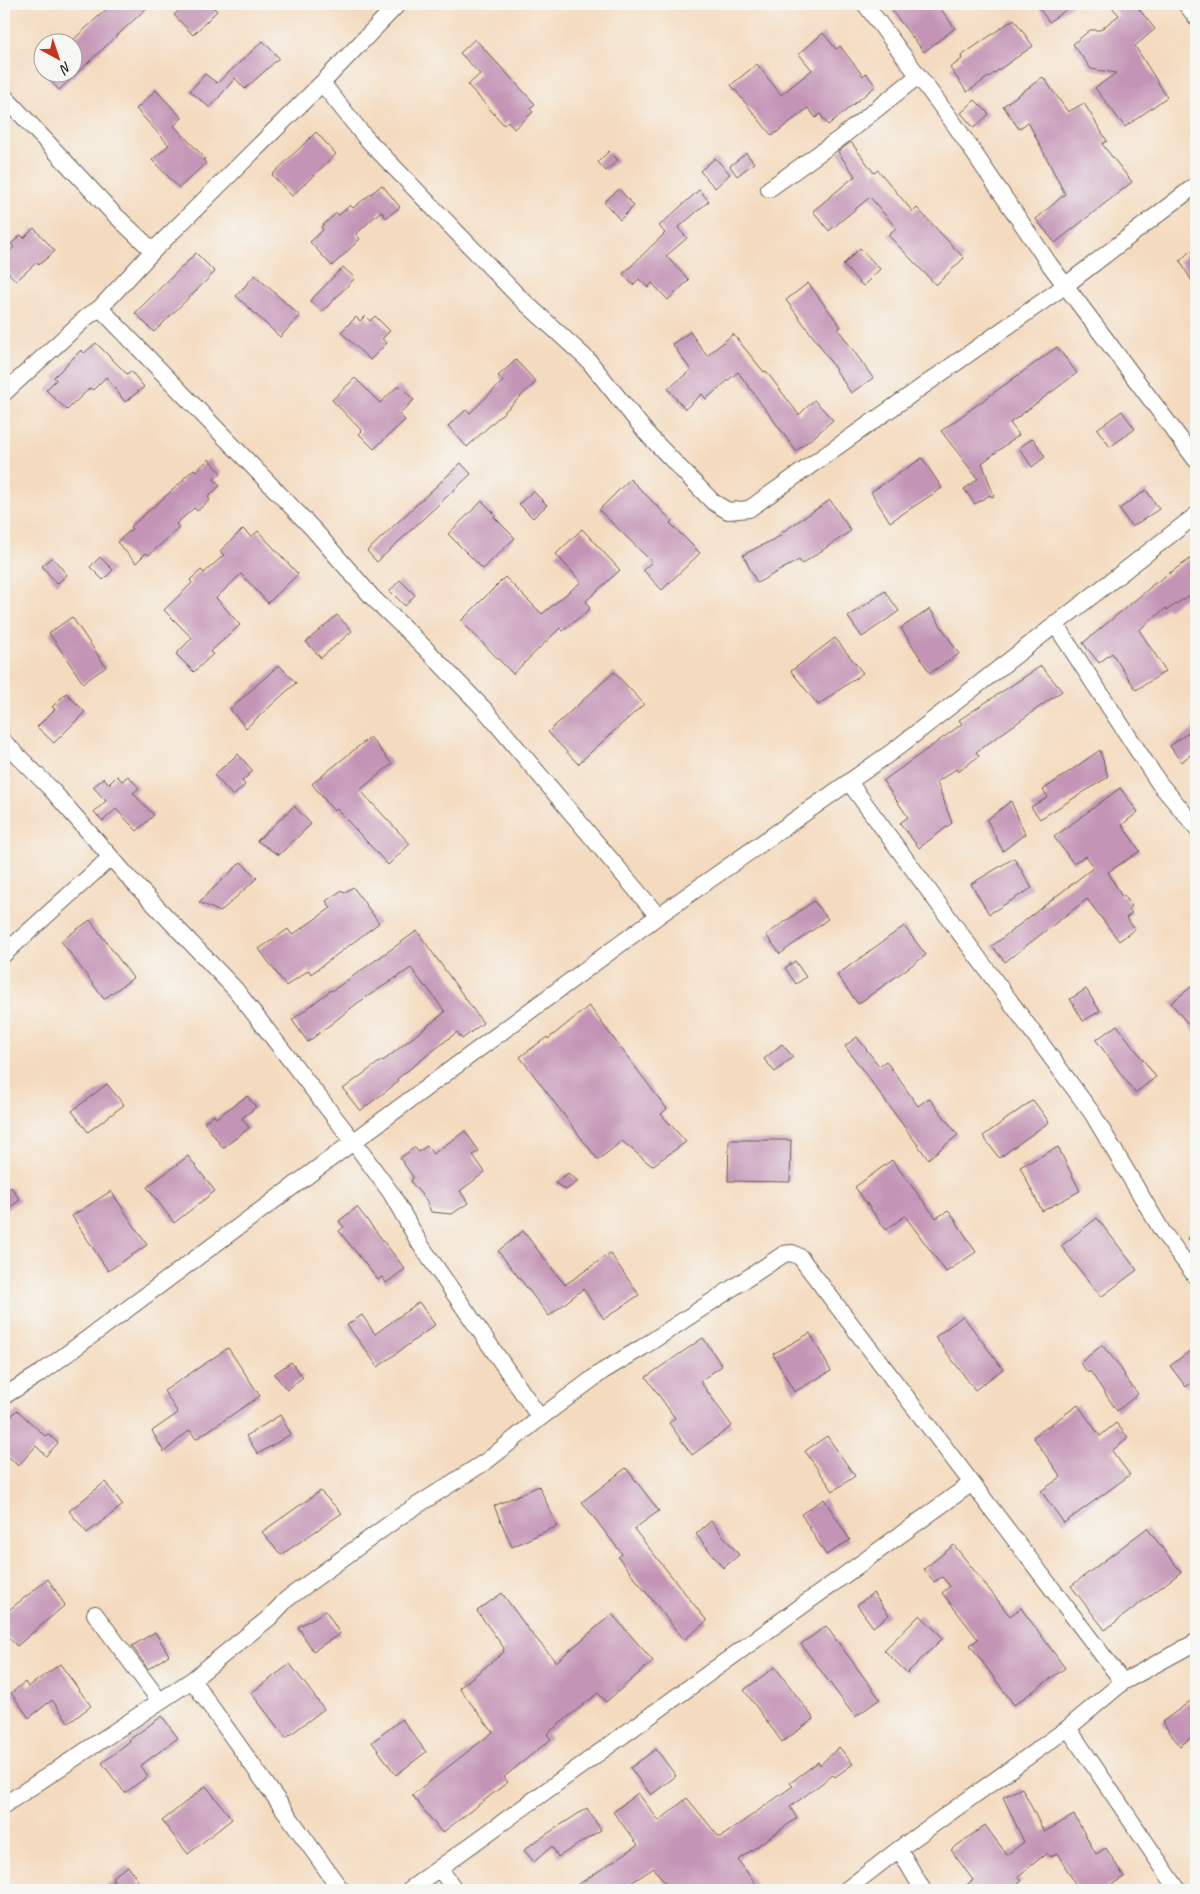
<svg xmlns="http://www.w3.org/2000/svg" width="1200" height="1894" font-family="Caveat,sans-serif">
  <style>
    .building { fill: #c494b6 }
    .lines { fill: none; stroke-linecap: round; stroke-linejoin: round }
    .minor-casing { stroke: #685f55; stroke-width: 18 }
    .path { stroke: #685f55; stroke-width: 2.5; stroke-dasharray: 4 4; stroke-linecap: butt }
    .minor { stroke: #fff; stroke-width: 16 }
  </style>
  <rect width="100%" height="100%" fill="#f6f6f2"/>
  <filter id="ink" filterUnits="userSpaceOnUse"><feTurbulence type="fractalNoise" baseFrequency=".02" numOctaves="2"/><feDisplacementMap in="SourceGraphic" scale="10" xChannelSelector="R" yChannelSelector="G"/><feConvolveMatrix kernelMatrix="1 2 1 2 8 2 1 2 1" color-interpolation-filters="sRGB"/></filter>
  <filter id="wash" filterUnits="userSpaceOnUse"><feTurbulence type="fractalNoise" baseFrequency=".0096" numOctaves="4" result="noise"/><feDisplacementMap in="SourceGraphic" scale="20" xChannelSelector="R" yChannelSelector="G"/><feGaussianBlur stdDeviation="1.12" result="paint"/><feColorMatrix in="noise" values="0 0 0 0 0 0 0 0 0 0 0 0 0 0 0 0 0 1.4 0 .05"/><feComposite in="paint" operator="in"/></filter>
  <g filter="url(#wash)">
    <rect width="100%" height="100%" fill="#f4dbbf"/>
    <g id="blocks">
      <!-- building -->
      <path class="building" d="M112 4H151L59 90 42 72H72V41Z
        M186 4H210L217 11 193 35 174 15Z
        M902 4H937L955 28 924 52 892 11Z
        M1036 4H1074L1049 22Z
        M1109 4H1135L1155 29 1135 46 1167 97 1125 127 1095 88 1116 73 1091 69 1073 44 1090 30H1100L1119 15Z
        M1014 19 1033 46 967 92 950 68 962 59 961 56Z
        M823 33 836 49 840 46 863 76 866 73 876 86 828 125 820 114 816 118 808 108 772 136 731 85 757 64 781 95 812 70 799 54Z
        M475 39 535 104 530 109 533 112 514 129 508 121 504 125 468 85 480 74 460 53Z
        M263 41 279 58 245 89 235 78 210 108 190 91 205 74 217 83Z
        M1043 77 1068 112 1084 103 1107 141 1102 144 1132 182 1055 243 1036 219 1065 194 1028 122 1019 129 1003 106Z
        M156 90 182 118 174 126 205 158 203 160 206 163 179 188 152 160 169 145 136 109Z
        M975 100 989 114 974 128 961 113Z
        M316 132 336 154 292 196 272 175Z
        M851 142 874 173 878 170 913 212 917 208 964 258 936 285 888 235 896 228 870 197 829 231 813 211 855 176 838 152Z
        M609 151 618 160 606 171 598 162Z
        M746 153 754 163 737 176 730 166Z
        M715 158 730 174 715 188 700 171Z
        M382 185 400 207 386 218 381 211 356 234 360 239 332 266 310 242 323 230 321 227 336 213 339 215 350 205 353 208Z
        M619 189 634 206 620 220 604 202Z
        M699 190 709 201 678 228 687 238 666 256 689 280 668 300 652 283 648 288 639 279 633 285 623 274 665 233 659 226Z
        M34 228 55 251 39 265 37 262 16 281 4 268V256L14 247 11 244 21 235 24 238Z
        M860 248 880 269 863 286 843 265Z
        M1191 250 1196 258V288L1180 261Z
        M196 253 215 272 154 332 135 313Z
        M343 267 355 278 322 312 310 301Z
        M255 275 300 316 280 337 236 296Z
        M808 283 841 327 838 329 873 378 851 393 820 346 786 300Z
        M365 316 370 321 375 316 390 331 382 339 387 343 370 360 341 332 356 317 360 321Z
        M690 332 707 356 733 334 764 372 766 371 799 415 814 400 833 420 816 435 796 451 738 372 706 399 702 394 685 409 668 389 691 370 672 344Z
        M96 343 127 374 131 371 144 387 125 402 106 377 93 390 90 388 67 410 46 390 56 380 54 377 81 350 84 353Z
        M1057 347 1077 373 1010 423 1019 435 982 463 994 496 992 497 990 495 975 504 964 489 978 479 941 431Z
        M516 360 536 382 467 447 448 426 466 410 470 413 503 381 498 376Z
        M355 378 380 403 399 385 414 400 399 414 405 420 374 449 359 434 362 431 332 400Z
        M1122 411 1135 429 1110 447 1097 429Z
        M1033 438 1045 457 1032 467 1019 448Z
        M922 458 942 488 890 522 871 492Z
        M209 459 221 473 214 479 220 486 208 497 210 500 197 511 194 508 176 524 179 528 149 555 146 553 136 563 117 542 132 529 130 527 184 480 183 479 194 469 196 471Z
        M461 463 471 474 377 562 367 551Z
        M630 479 672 521 670 523 700 553 662 590 643 570 652 562 599 510Z
        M1146 490 1159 509 1132 527 1119 509Z
        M533 491 547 505 533 518 519 504Z
        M830 500 851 531 802 564 799 560 757 583 743 555 782 535 781 533Z
        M482 501 496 515 494 517 515 538 483 569 448 534Z
        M243 529 251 537 258 531 298 574 268 603 241 574 216 598 240 625 210 652 213 654 194 672 176 654 192 638 164 610 192 583 190 580 201 570 204 573 224 555 220 551Z
        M582 529 620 570 586 601 590 609 563 631 560 628 513 674 461 621 505 577 542 614 581 582 556 554Z
        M52 557 67 575 57 584 42 566Z
        M100 557 113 570 103 580 90 567Z
        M1190 559 1196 568V591L1167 610 1166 608 1139 630 1166 671 1136 690 1112 653 1099 663 1083 643 1151 587V586Z
        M400 580 415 595 405 606 390 591Z
        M885 591 899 611 862 637 848 617Z
        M930 609 959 654 930 673 901 628Z
        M337 615 352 631 321 658 306 642Z
        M72 617 106 667 83 683 49 633Z
        M835 638 863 673 818 705 791 671Z
        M279 665 296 683 246 728 230 709Z
        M1041 666 1062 691 976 752 979 756 958 772 956 769 937 782 952 823 919 848 900 823 908 817 883 781 962 724 959 720Z
        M614 672 644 704 578 764 548 732Z
        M66 693 85 712 54 743 37 727 55 709 52 707Z
        M1196 727V751L1181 762 1170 746Z
        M370 737 392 764 360 790 410 844 388 865 337 809 334 811 312 784Z
        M1100 750 1108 777 1040 819 1031 807 1048 797 1043 790Z
        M238 754 253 771 242 781 245 785 233 796 214 775Z
        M117 776 122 781 128 776 139 788 133 793 154 815 137 831 116 809 103 821 94 812 106 801 93 787 104 778 109 784Z
        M1120 788 1138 812 1122 825 1140 851 1108 872 1122 897 1124 895 1132 906 1128 909 1132 913 1126 918 1135 929 1119 941 1087 899 1005 962 992 946 1094 867 1086 856 1073 863 1054 837Z
        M1011 801 1025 834 1003 851 987 820Z
        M294 806 311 824 279 855 257 841Z
        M1014 858 1032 888 989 914 971 884Z
        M241 862 257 878 220 912 199 902Z
        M353 887 379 923 311 974 309 970 286 986 259 949 288 929 292 935 331 908 326 901 342 890 344 893Z
        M814 901 828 919 780 954 766 935Z
        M90 920 133 978 104 999 61 941Z
        M904 926 926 955 858 1004 837 975Z
        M417 931 483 1023 462 1039 457 1032 397 1079 398 1082 360 1111 343 1089 382 1060 383 1061 445 1012 426 986 425 987 411 968 359 1002 308 1042 292 1020 331 990 332 991Z
        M795 961 806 977 796 984 785 968Z
        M1196 983V1034L1171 1003Z
        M1086 989 1100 1011 1083 1021 1070 999Z
        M589 1006 667 1109 661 1114 686 1142 652 1166 622 1141 598 1160 520 1057 547 1037 548 1039Z
        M1117 1025 1156 1077 1135 1093 1096 1040Z
        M857 1037 879 1066 886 1061 918 1106 929 1098 958 1135 928 1159 845 1046Z
        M782 1044 793 1057 775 1072 764 1059Z
        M107 1084 124 1105 88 1132 72 1111Z
        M247 1096 256 1107 242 1118 249 1128 223 1148 204 1122 214 1115 216 1118Z
        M1033 1100 1049 1122 999 1158 983 1136Z
        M465 1131 479 1151 473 1155 485 1172 460 1191 468 1203 452 1214 431 1212 426 1200 411 1182 413 1177 400 1158 415 1147 418 1152 427 1146 433 1154Z
        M729 1140H791L790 1182 728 1181Z
        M1058 1147 1080 1191 1042 1211 1020 1167Z
        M188 1156 215 1191 174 1223 147 1187Z
        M892 1160 936 1218 948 1211 952 1215 976 1252 946 1272 905 1216 886 1230 855 1187Z
        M568 1173 578 1181 566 1190 555 1183Z
        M11 1187 20 1200 4 1211V1193Z
        M111 1191 147 1245 108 1271 72 1216Z
        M357 1207 405 1269 386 1283 382 1277 378 1280 339 1231 344 1227 339 1221Z
        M1097 1218 1137 1270 1101 1297 1061 1246Z
        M523 1231 565 1285 610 1253 639 1295 604 1319 583 1289 549 1316 498 1251Z
        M419 1302 435 1325 378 1367 347 1325 362 1315 375 1334Z
        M963 1316 1003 1369 975 1390 935 1337Z
        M810 1333 831 1371 794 1392 773 1354Z
        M703 1338 722 1366 700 1381 732 1426 692 1455 669 1423 675 1418 646 1377Z
        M1102 1345 1118 1364 1125 1375 1124 1376 1138 1394 1117 1411 1090 1371 1088 1373 1080 1363Z
        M1196 1346V1379L1186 1387 1170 1366Z
        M228 1348 260 1396 196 1439 190 1430 164 1452 152 1431 178 1413 164 1391Z
        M291 1362 303 1377 287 1390 274 1374Z
        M1078 1405 1100 1436 1116 1423 1128 1437 1112 1451 1130 1475 1064 1523 1041 1491 1061 1477 1033 1437Z
        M17 1410 45 1436 48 1434 58 1443 46 1456 36 1446 18 1466 4 1452V1424Z
        M280 1415 291 1434 258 1454 246 1436Z
        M827 1436 855 1476 833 1491 805 1451Z
        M626 1468 659 1511 634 1529 707 1621 684 1640 618 1557 622 1554 582 1502Z
        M105 1482 123 1505 87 1533 69 1511Z
        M539 1486 557 1526 512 1547 494 1506Z
        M320 1491 342 1513 281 1555 262 1532Z
        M824 1499 850 1540 826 1555 801 1514Z
        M711 1521 739 1555 723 1568 696 1534Z
        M1147 1528 1181 1572 1105 1630 1071 1586Z
        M954 1545 1010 1616 1021 1608 1065 1668 1014 1705 970 1645 978 1639 942 1593 950 1586 942 1577 934 1582 924 1569Z
        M48 1579 65 1605 17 1646 4 1633V1614Z
        M502 1593 528 1629 556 1662 612 1614 653 1661 606 1702 598 1693 547 1734 551 1739 504 1777 508 1782 442 1833 412 1795 493 1732 459 1688 504 1652 503 1650 504 1648 477 1611Z
        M873 1593 889 1615 873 1627 857 1605Z
        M326 1611 340 1634 313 1651 298 1627Z
        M920 1615 943 1638 907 1673 884 1650Z
        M826 1626 880 1699 855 1717 801 1644Z
        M155 1632 169 1655 148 1669 132 1646Z
        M60 1664 91 1706 69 1723 52 1700 29 1718 11 1693 25 1682 28 1687Z
        M290 1664 324 1709 286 1738 251 1693Z
        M775 1667 814 1719 782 1742 744 1690Z
        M1196 1697V1734L1180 1746 1162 1722Z
        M162 1716 178 1738 140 1766 148 1776 125 1793 102 1763 130 1741 129 1740Z
        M402 1719 426 1752 396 1775 372 1742Z
        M839 1747 853 1764 835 1777 833 1775 790 1807 797 1818 738 1860 760 1890H670L654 1868 620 1890H570L638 1845 613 1812 638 1793 659 1821 687 1798 719 1837H721L793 1786 790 1783 818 1762 820 1765Z
        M656 1749 676 1776 651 1795 630 1768Z
        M206 1786 232 1819 188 1854 162 1821Z
        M1022 1788 1044 1832 1074 1815 1096 1854 1106 1848 1124 1877 1102 1890H1079L1057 1853 1050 1857 1047 1853 1018 1876 1022 1881 1010 1890H960L973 1880 951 1850 985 1825 1007 1855 1024 1842 1003 1797Z
        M587 1808 601 1830 558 1857 552 1846 534 1862 524 1850 533 1843Z
        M128 1866 137 1879 140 1890H100L114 1880 112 1877Z"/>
    </g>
  </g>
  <g filter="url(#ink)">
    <use href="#blocks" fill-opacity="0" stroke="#685f55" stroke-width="1"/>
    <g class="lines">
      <!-- minor casing -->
      <g class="minor-casing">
        <path id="minor" d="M865 4 955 125 1050 265 1196 460
          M1186 4 1196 17
          M322 83 365 137 518 296 588 360 649 436 713 502 728 511 749 509 1066 285 1196 185
          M4 96 112 212 153 251
          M769 189 839 139 918 76
          M100 308 313 529 372 597 420 643 485 710 658 916 893 751 1196 515
          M4 393 88 316 100 308 153 251 322 83 398 4
          M1055 624 1159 783 1196 827
          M4 742 50 788 130 879 235 989 353 1141 391 1193 420 1244 540 1418
          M849 782 1092 1113 1162 1231 1196 1277
          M4 954 111 857
          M4 1396 41 1373 658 916
          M95 1614 159 1700
          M192 1680 341 1890
          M1068 1728 1178 1890
          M4 1805 192 1680 269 1618 287 1599 399 1517 488 1460 540 1418 603 1371 643 1347 784 1254 792 1253 800 1257 1123 1682
          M899 1849 923 1890
          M440 1869 455 1890
          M409 1890 972 1483
          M846 1890 899 1849 1068 1728 1123 1682 1196 1642"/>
      </g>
      <!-- path -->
      <path class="path" d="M1187 1238 1196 1241"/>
      <!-- minor -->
      <use href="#minor" class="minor"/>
    </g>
  </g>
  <!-- margin -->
  <rect width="1200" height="1894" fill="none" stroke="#f6f6f2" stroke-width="20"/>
  <!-- north arrow -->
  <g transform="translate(58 58) rotate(140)"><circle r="24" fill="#f6f6f2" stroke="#9f9f9c"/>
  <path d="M0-4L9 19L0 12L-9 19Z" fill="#c8321e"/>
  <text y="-8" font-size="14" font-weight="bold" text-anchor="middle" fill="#1c1c1c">N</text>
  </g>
</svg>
